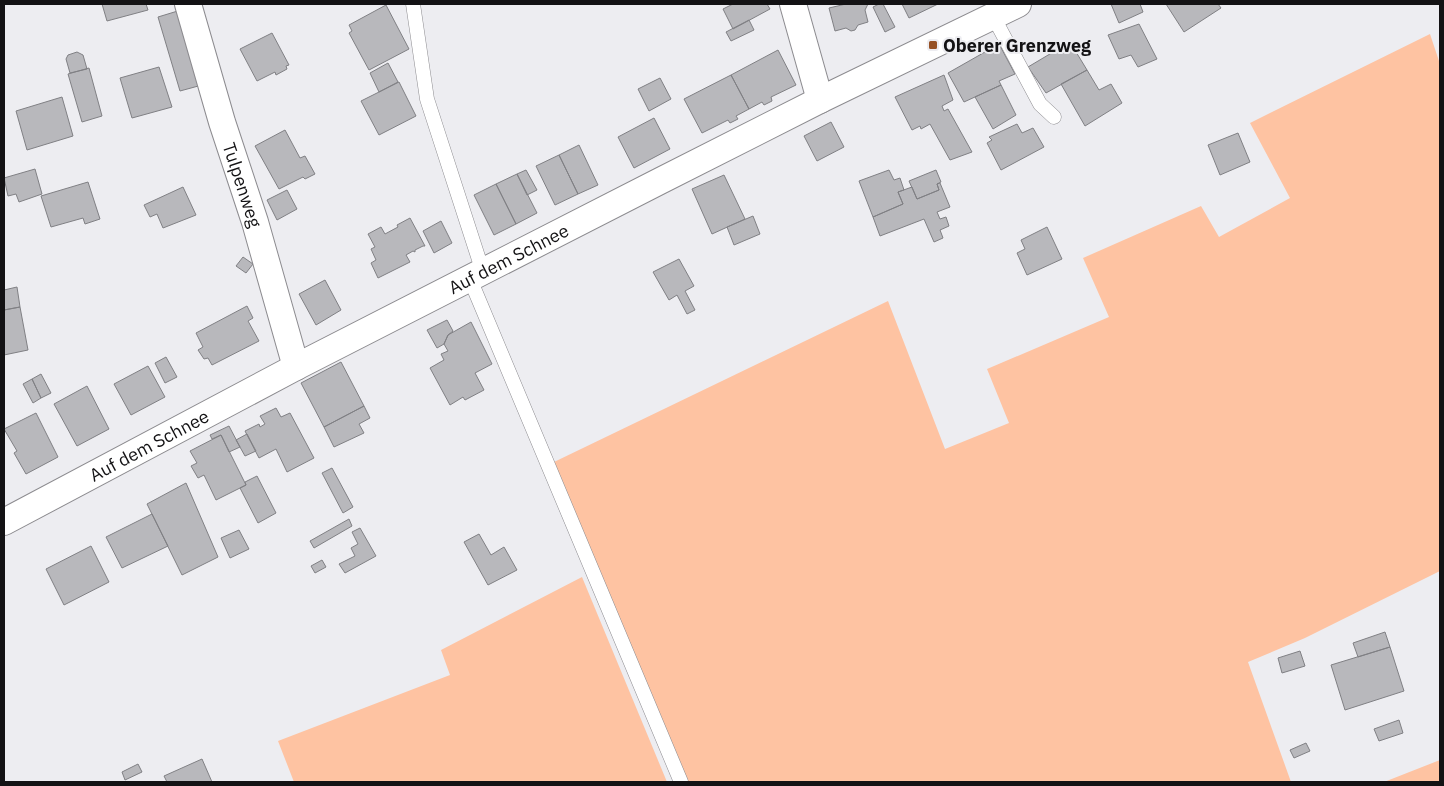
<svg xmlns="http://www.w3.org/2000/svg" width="1444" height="786" font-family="'IBM Plex Sans',sans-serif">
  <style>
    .green { fill: #fec3a2 }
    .building { fill: #b8b8bc; stroke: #808084 }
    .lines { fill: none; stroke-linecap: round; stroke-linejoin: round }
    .service-casing { stroke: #8c8b8f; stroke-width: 15 }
    .minor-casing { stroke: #8c8b8f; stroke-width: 28 }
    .service { stroke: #fff; stroke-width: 14 }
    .minor { stroke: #fff; stroke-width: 26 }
    .poi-dot { fill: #965125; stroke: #ededf1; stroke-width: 2 }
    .labels { text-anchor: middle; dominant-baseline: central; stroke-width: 4; stroke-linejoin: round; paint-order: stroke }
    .poi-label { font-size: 18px; font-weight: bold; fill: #131214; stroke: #ededf1; text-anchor: start }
    .street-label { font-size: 18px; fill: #131214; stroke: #ededf1 }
  </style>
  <rect width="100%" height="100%" fill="#ededf1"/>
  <!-- green -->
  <path class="green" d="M1430 34 1440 64V571L1305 638 1248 662 1291 782H685L554 462 888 301 945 449 1009 423 987 369 1109 317 1083 258 1201 206 1219 237 1290 198 1250 123Z
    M582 577 667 782H294L278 741 450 675 441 650Z
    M1440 760V782H1384Z"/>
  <!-- building -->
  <path class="building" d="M102 4H146L148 10 107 21Z
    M733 4H767L770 9 733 29 723 9Z
    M846 4H868L865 10 868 22 858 25 855 30 851 31 846 28 835 31 829 8Z
    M879 4H883L895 27 885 32 873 7Z
    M902 4H938L909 18Z
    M1111 4H1140L1143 12 1119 23Z
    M1166 4H1218L1221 8 1184 32Z
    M386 5 409 49 369 70 349 33 352 31 349 25Z
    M181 10 202 85 180 91 158 17Z
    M749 20 754 30 731 41 726 32Z
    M1139 24 1157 59 1138 67 1131 55 1119 59 1108 35Z
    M272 33 289 65 286 66 287 69 276 75 275 72 257 81 240 49Z
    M1070 42 1087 70 1046 93 1028 67Z
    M999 44 1015 74 999 81 1001 85 964 102 948 73Z
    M778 50 796 85 771 97 772 101 764 105 762 102 749 109 731 75Z
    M77 52 83 55 87 69 70 73 66 59 68 55Z
    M388 63 398 82 379 92 370 73Z
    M159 67 172 107 132 118 120 78Z
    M89 68 102 116 82 122 68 74Z
    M1087 70 1099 90 1111 84 1122 103 1085 126 1061 84Z
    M731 75 749 109 736 116 738 119 730 123 728 120 702 133 684 99Z
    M944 75 953 100 942 106 944 111 948 109 972 152 950 160 930 124 921 129 920 126 912 130 895 97Z
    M660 78 671 99 649 111 638 89Z
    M399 82 416 116 379 135 361 101Z
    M1001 85 1016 115 993 129 975 97Z
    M62 97 73 136 27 150 16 111Z
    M654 118 670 149 634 168 618 137Z
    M831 122 844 147 817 161 804 136Z
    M1017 124 1022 133 1033 128 1044 147 1001 170 987 143 992 140 989 137Z
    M285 130 300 158 305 156 315 174 305 179 303 177 279 189 255 146Z
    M1238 133 1250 162 1220 175 1208 145Z
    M579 145 598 185 578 194 559 155Z
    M559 155 578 194 555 205 536 166Z
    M35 169 42 194 19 202 16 194 8 196 4 178Z
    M526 170 537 190 527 195 517 174Z
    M889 170 894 180 900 178 904 190 898 192 903 204 873 217 859 181Z
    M936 170 941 182 937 184 939 190 917 199 909 181Z
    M517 174 537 213 516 224 496 184Z
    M724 175 745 219 712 234 692 189Z
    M88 182 100 219 85 224 83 218 51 227 41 196Z
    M940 183 950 207 937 212 940 219 946 217 949 226 940 230 943 238 934 242 924 219 880 236 873 217 903 204 898 192 912 187 917 199 939 190 937 184Z
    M496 184 516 224 494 235 474 195Z
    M183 187 196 215 163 228 157 214 150 217 144 205Z
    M287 190 297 209 277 220 267 200Z
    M753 216 760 234 734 245 727 227Z
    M410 218 425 246H423L415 250V252L413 251 406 255 410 262 378 278 371 263 376 260 371 249 375 247 368 234 381 227 385 234 398 227 397 225Z
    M441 221 452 243 434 253 423 231Z
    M1047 227 1062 259 1027 275 1017 253 1025 249 1021 240Z
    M243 257 253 264 246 273 236 266Z
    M679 259 694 286 685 291 695 310 687 314 677 295 669 300 653 272Z
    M325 280 341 310 316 325 299 294Z
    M17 287 20 307 4 310V290Z
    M247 306 253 318 248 321 259 341 212 365 208 358 204 359 198 350 203 347 196 333Z
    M20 307 28 350 4 355V310Z
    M447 320 453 331 448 335 444 344 437 348 427 330Z
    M471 322 492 364 475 373 484 390 465 400 463 397 450 405 430 368 444 360 441 354 448 351 444 344 448 335Z
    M166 357 177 377 165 383 155 363Z
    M341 362 364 406 324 427 301 383Z
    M148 366 165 397 131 415 114 384Z
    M41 374 51 393 41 398 32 379Z
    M32 379 41 398 33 403 23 384Z
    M87 386 109 429 77 446 54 404Z
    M364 406 370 418 359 424 364 433 334 447 324 427Z
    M276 408 281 417 290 413 314 458 287 472 276 449 259 458 245 431 259 424 260 427 265 424 260 416Z
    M36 413 58 457 26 474 14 453 17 451 4 429Z
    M229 426 240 447 229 452 221 435 212 439 210 435Z
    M247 434 256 451 245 456 236 440Z
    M221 435 246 485 216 500 204 475 198 478 191 466 197 463 190 451Z
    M332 468 353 507 343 513 322 473Z
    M257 476 276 513 258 523 240 488 246 485 245 482Z
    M186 483 218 557 182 575 147 504Z
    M152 514 168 546 122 568 106 537Z
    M349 519 352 526 314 548 310 541Z
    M360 528 376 556 345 573 339 564 355 556 351 548 358 544 352 532Z
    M239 530 249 549 230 558 221 538Z
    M479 534 491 555 504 547 517 570 488 585 464 542Z
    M91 546 109 582 64 605 46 569Z
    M322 560 326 567 315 573 311 566Z
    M1385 632 1390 647 1358 657 1353 643Z
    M1390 647 1404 691 1345 710 1331 665Z
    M1300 651 1305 666 1282 673 1278 658Z
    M1399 720 1403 733 1379 741 1374 729Z
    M1306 743 1310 751 1294 758 1290 750Z
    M202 759 212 782H167L164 776Z
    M138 764 142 772 125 780 122 772Z"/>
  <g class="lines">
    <!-- service casing -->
    <g class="service-casing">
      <path id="service" d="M413 4 427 99 483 272
        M993 16 1040 104 1054 117
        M470 279 681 782"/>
    </g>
    <!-- minor casing -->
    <g class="minor-casing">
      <g id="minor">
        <path id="s1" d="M188 4 222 122 255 222 296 367"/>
        <path d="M793 4 820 100"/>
        <path id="s2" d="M4 522 296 367 660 181 820 100 1018 4"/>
      </g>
    </g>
    <!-- service -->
    <use href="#service" class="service"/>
    <!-- minor -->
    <use href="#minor" class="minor"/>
  </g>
  <!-- markers -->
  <rect class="poi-dot" x="928" y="40" width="10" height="10" rx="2.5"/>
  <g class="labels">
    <!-- poi labels -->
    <g class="poi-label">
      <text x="943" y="45">Oberer Grenzweg</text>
    </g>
    <!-- street labels -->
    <g class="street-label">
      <text stroke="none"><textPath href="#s1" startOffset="189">Tulpenweg</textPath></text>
      <text stroke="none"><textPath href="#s2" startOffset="569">Auf dem Schnee</textPath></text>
      <text stroke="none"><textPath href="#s2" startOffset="164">Auf dem Schnee</textPath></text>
    </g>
  </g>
  <!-- border -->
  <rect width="1444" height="786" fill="none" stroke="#131214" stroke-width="10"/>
</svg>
